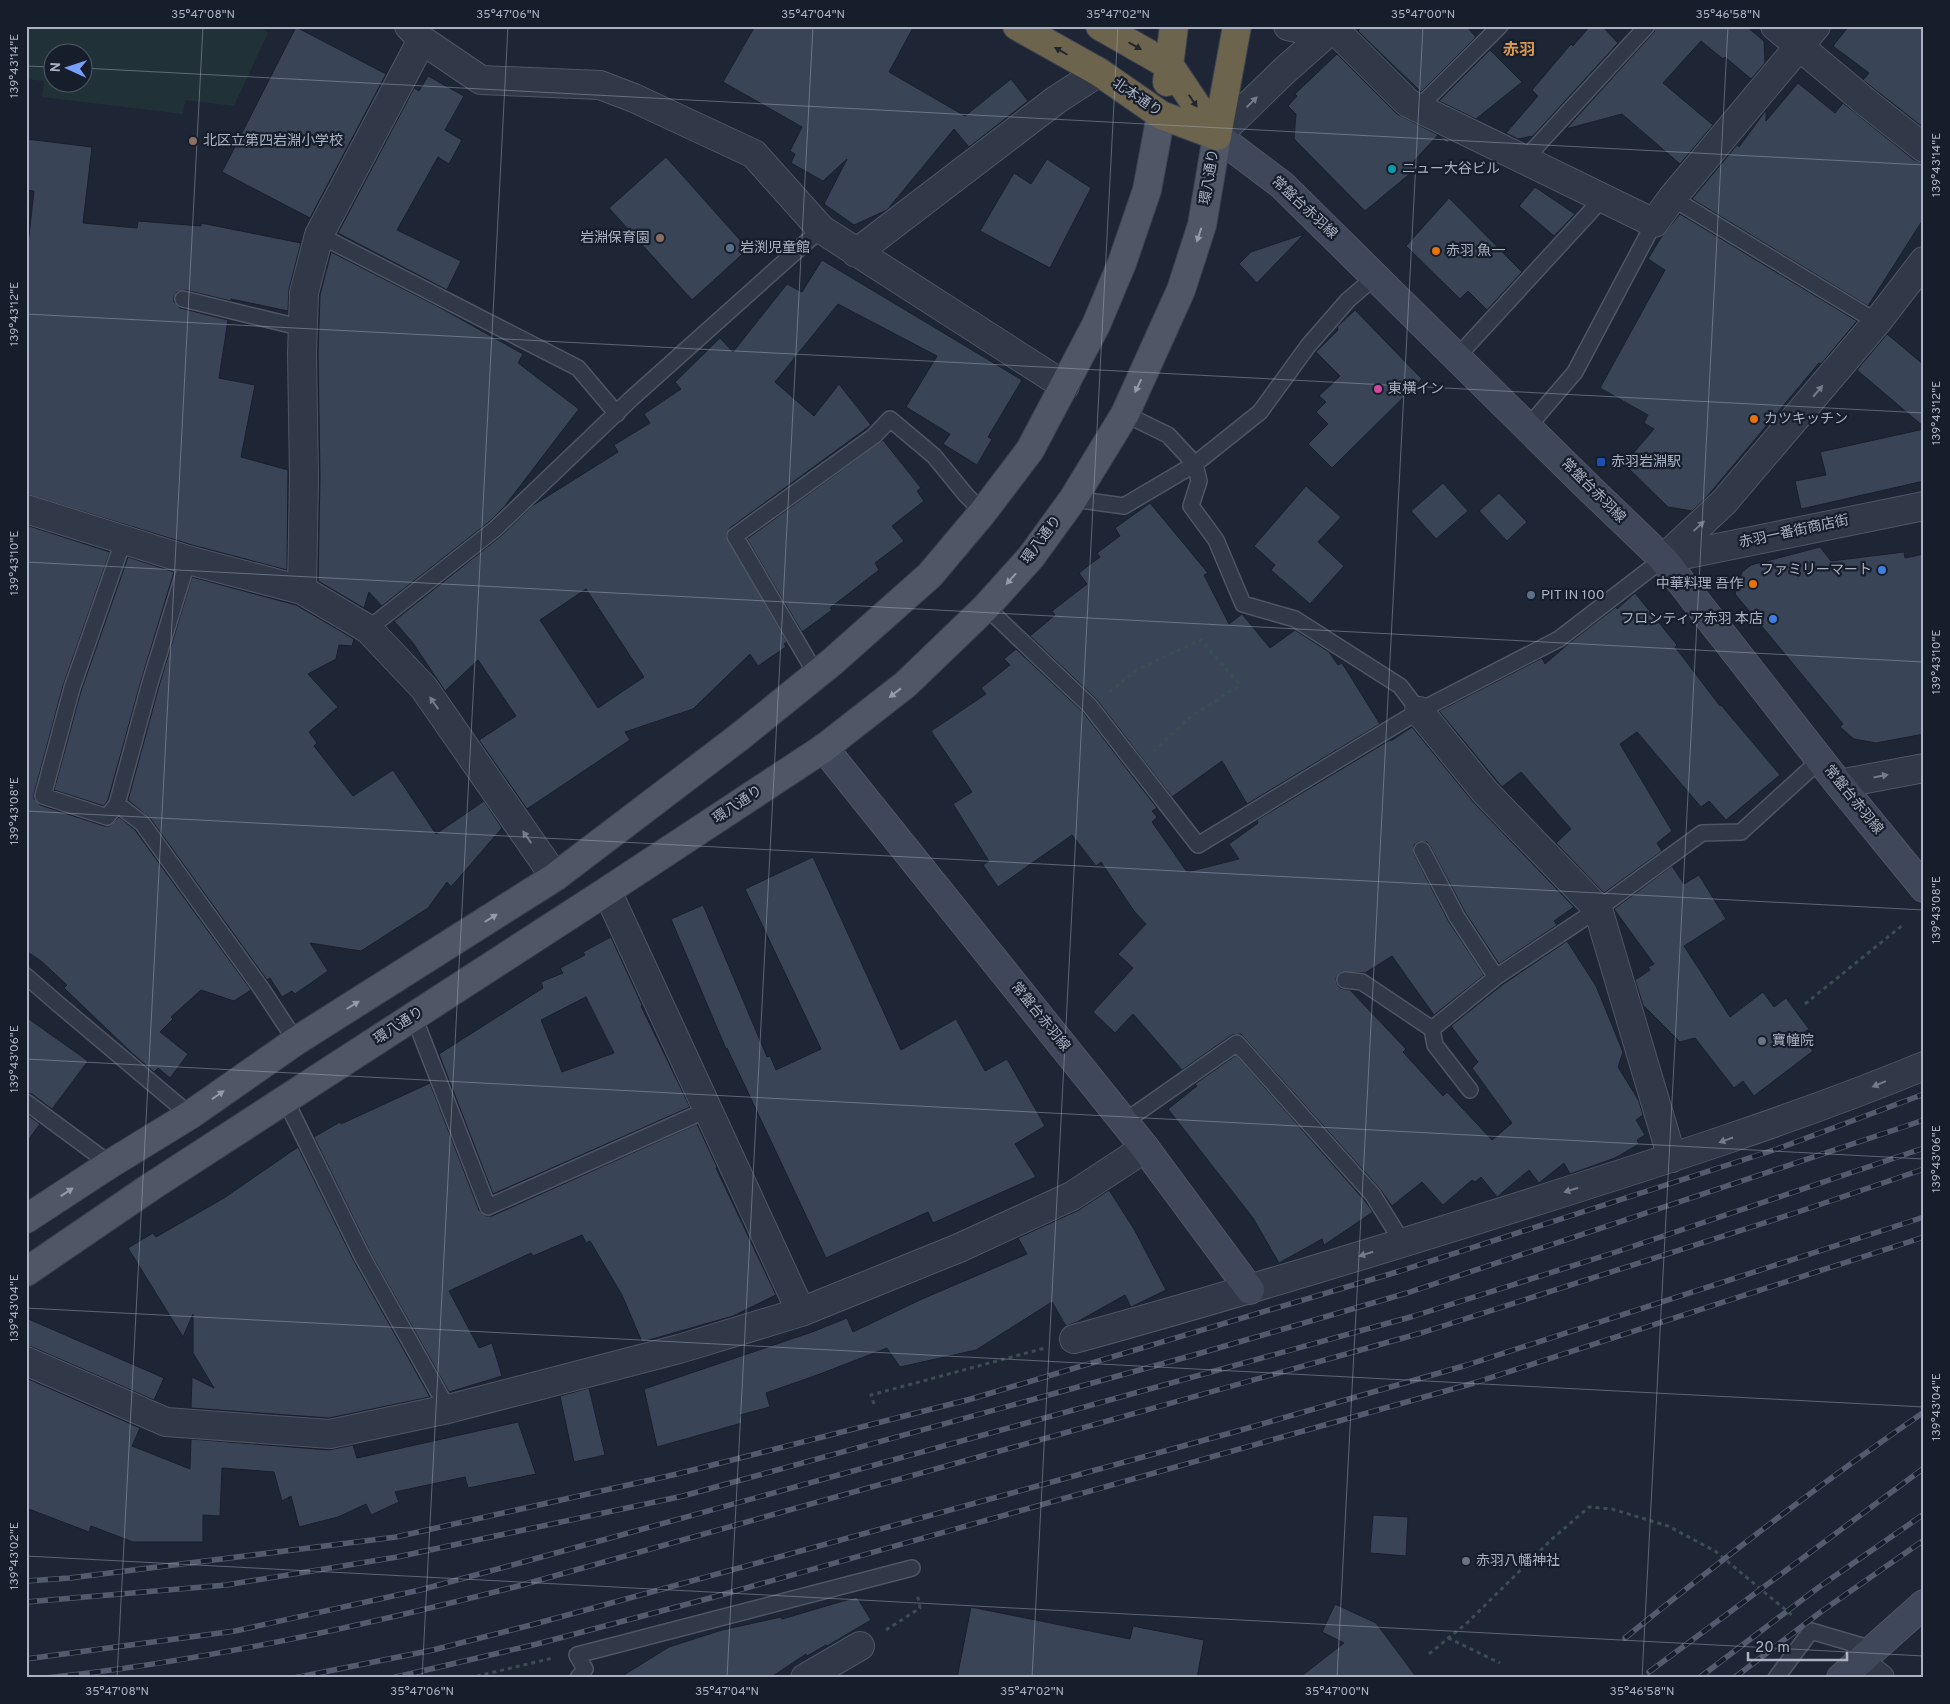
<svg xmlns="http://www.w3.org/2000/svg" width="1950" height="1704" font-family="Overpass,'Noto Sans JP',sans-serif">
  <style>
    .green { fill: #203237; fill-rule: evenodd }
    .building { fill: #3a4457; stroke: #191f2d; fill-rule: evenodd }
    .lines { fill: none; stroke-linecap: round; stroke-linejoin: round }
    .lane-casing { stroke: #4f5565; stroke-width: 18 }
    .street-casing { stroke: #4f5565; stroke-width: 30 }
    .secondary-casing { stroke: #4f5565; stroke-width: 30 }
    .primary-casing { stroke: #3b4150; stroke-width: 30 }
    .highway-casing { stroke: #3c4251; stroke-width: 30 }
    .path { stroke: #3a4e52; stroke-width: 3; stroke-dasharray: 4 4; stroke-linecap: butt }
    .lane { stroke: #313847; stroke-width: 15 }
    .street { stroke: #313847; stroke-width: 28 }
    .secondary { stroke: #3f475a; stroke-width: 28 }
    .primary { stroke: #4f5767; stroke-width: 28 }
    .highway { stroke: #6d644e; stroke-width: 28 }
    .rail-casing { stroke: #535c6e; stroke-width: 5.5 }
    .rail { stroke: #171e2b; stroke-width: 4; stroke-dasharray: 11; stroke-linecap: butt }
    .oneway { fill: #20252e }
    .oneway2 { fill: #747b8c }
    .oneway3 { fill: #949bad }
    .ticks { fill: none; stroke: #abb2c4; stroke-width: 1; stroke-opacity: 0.45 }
    .education-dot { fill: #8d6e63; stroke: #171e2b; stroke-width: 2 }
    .culture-dot { fill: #0f9aa8; stroke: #171e2b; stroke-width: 2 }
    .service-dot { fill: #5c6f8a; stroke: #171e2b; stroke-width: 2 }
    .food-dot { fill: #e8710a; stroke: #171e2b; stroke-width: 2 }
    .hotel-dot { fill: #d1479c; stroke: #171e2b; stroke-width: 2 }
    .transit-dot { fill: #1a4fb4; stroke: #171e2b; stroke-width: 2 }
    .shop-dot { fill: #3f7fe0; stroke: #171e2b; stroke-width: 2 }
    .worship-dot { fill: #6b7280; stroke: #171e2b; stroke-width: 2 }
    .labels { text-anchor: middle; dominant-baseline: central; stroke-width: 4.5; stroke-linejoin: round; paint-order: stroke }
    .street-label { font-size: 14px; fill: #abb2c4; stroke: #171e2b }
    .poi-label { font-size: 14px; fill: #abb2c4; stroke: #171e2b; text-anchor: start }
    .quarter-label { font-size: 16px; font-weight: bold; fill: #d79853; stroke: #171e2b }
    .neatline { fill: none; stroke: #abb2c4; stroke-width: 2 }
    .ticks-label { font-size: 12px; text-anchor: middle; fill: #abb2c4 }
  </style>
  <rect width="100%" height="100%" fill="#1e2636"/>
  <!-- green -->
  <path class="green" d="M26 26H259L268 33 234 106 185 100 183 114 42 97 44 81 26 79ZM52 52H82V82H52Z"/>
  <!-- building -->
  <path class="building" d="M755 26H914L889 72 965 116 1011 79 1028 101 969 147 954 129 887 210 854 225 824 204 847 159 823 181 791 163 795 154 790 151 802 127 723 82Z
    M1363 26H1466L1476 37 1421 92 1358 31Z
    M1590 26H1602L1618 43 1533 136 1518 139 1506 133 1538 96 1532 90 1571 44 1573 46Z
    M1656 26H1746L1764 41 1765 63 1751 79 1725 57 1723 59 1701 41 1663 83 1713 125 1680 164 1622 114 1566 129 1654 32Z
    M1849 26H1924V128L1863 80 1869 73 1833 46Z
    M296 27 386 74 310 218 222 172Z
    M1490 50 1522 82 1476 119 1439 101Z
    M1337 54 1397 114 1450 141 1447 143 1438 135 1413 162 1418 167 1365 211 1294 139 1296 114 1288 106 1297 96 1295 94Z
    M428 76 464 96 445 130 462 140 449 164 438 157 397 230 461 261 447 290 338 233 414 88 419 91Z
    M1798 83 1835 113 1843 103 1914 160 1924 163V218L1868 306 1692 199 1737 145 1739 147 1766 110V121Z
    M26 139 92 147 83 223 137 228 138 221 201 226V223L301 243 289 289 288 311 231 299V301L185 290 177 292 174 297V302L180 308 228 320 219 378 255 385 241 457 288 470 287 570 192 545 26 494V261L34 191 26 190Z
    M666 157 748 249 692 300 609 208Z
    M1047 159 1091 188 1050 268 980 231 1014 173 1031 184Z
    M1535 187 1575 214 1554 236 1519 206Z
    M1449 198 1522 272 1487 310 1468 291 1460 299 1406 246Z
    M1680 214 1857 321 1821 364 1819 363 1705 499 1692 511 1668 507 1624 464 1654 429 1644 423 1648 415 1600 388 1665 270 1648 259 1662 236Z
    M1304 234 1257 283 1239 264 1251 252Z
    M331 252 439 307 523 354 518 363 579 409 504 507 489 522 382 606 369 592 364 608 318 581 320 478 318 353 320 295Z
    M822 260 1022 380 988 437 992 439 977 465 943 444 950 434 906 407 937 356 838 304 775 382 814 416 839 384 871 425 730 528 726 536 787 642 784 644 786 647 758 666 750 654 693 709 625 732 630 740 527 809 479 740 516 716 478 660 445 691 413 643 394 621 501 536 532 506 618 452 614 445 650 423 644 414 681 389 675 382 720 338 733 352 787 284 802 292ZM586 589 644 677 598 708 540 620Z
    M1355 310 1422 379 1332 468 1308 444 1328 424 1316 412 1326 402 1319 396 1340 376 1316 352 1338 330 1337 327Z
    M1887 334 1924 365V427L1857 370Z
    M1924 429V481L1801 509 1795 481 1826 475 1820 452Z
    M883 440 921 488 917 491 924 501 892 526 904 541 875 563 879 570 830 608 832 610 802 632 747 539Z
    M1443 483 1468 511 1436 539 1411 511Z
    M1306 486 1341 517 1318 542 1344 566 1310 604 1271 570 1275 565 1254 546Z
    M1499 493 1527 522 1507 541 1479 511Z
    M1150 503 1208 573 1204 575 1229 624 1242 614 1270 648 1295 630 1329 652 1338 665 1342 663 1380 724 1247 804 1222 761 1172 797 1097 700 1030 636 1055 615 1052 611 1087 584 1079 573 1100 557 1097 553 1120 536 1115 528Z
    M26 525 110 552 63 686 34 794V799L40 805 104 826H110L119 817 135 830 251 990 234 1001 201 990 171 1017 173 1019 160 1032 188 1054 170 1078 158 1068 154 1072 133 1054 64 988 67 985 41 961 26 951Z
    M1820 547 1831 561 1904 552 1905 558 1924 554V734L1876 743 1854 739 1840 727 1843 724 1735 594 1742 572 1751 565Z
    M128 557 174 572 141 681 108 800 104 806 54 790 81 691Z
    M192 577 296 605 354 639 352 646 339 645 336 659 308 674 338 707 309 732 317 743 314 746 353 796 393 770 436 834 484 801 502 828 451 887 447 882 428 908 361 951 310 943 328 971 295 994 292 991 282 997 270 978 267 980 150 818 128 800 159 686Z
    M1635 593 1677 645 1675 647 1720 706 1721 705 1780 775 1726 820 1709 801 1701 807 1637 732 1620 744 1672 831 1657 843 1662 851 1604 893 1556 843 1571 829 1521 772 1502 787 1439 711 1542 658 1545 664 1568 644 1616 607 1617 609Z
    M1016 649 1083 712 1157 808 1152 811 1157 817 1152 822 1187 872 1239 859 1229 844 1258 823 1257 820 1390 740 1391 741 1412 727 1475 804 1574 907 1554 921 1557 925 1499 964 1465 912 1430 846 1427 842H1418L1414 845V854L1449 922 1484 975 1434 1015 1392 956 1365 973 1341 972 1336 978 1337 984 1340 988 1350 990 1406 1049 1403 1052 1443 1096 1447 1092 1492 1140 1512 1123 1472 1068 1478 1062 1451 1026 1502 985 1567 941 1596 986 1623 1052 1618 1067 1639 1101 1643 1115 1636 1120 1645 1135 1637 1140 1639 1144 1615 1158 1570 1174 1564 1163 1539 1183 1529 1170 1497 1197 1481 1177 1475 1182 1472 1180 1443 1205 1422 1182 1392 1206 1380 1189 1241 1034 1232 1035 1182 1070 1133 1014 1115 1033 1093 1012 1133 968 1118 954 1146 924 1134 911 1101 862 1096 866 1072 835 998 887 983 865 989 861 953 804 972 792 931 731 986 694 981 688 1010 665 1004 659Z
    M813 857 901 1050 956 1019 985 1071 1007 1059 1045 1126 1015 1144 1036 1177 933 1223 928 1212 826 1258 727 1048 726 1049 671 919 703 905 767 1057 770 1056 776 1070 821 1049 745 889Z
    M1672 866 1684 884 1699 875 1726 919 1684 946 1730 1017 1763 992 1774 1007 1786 998 1809 1029 1800 1035 1813 1051 1754 1096 1743 1081 1734 1088 1695 1038 1680 1042 1643 1005 1635 980 1650 970 1648 967 1654 964 1614 909Z
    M611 937 642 1005 641 1006 690 1107 493 1194 439 1054 543 988 541 982 563 973 560 968 585 955 583 952ZM586 997 614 1053 562 1072 541 1020Z
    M26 1017 88 1061 52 1109 32 1094 26 1093Z
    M1236 1055 1365 1201 1373 1212 1324 1245 1322 1239 1279 1263 1253 1218 1168 1109 1197 1086 1195 1084Z
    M430 1083 479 1210 486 1216H492L697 1124 717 1167 716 1168 776 1295 733 1316 642 1342 622 1295 590 1241 586 1243 582 1235 533 1256 531 1253 449 1291 479 1348 492 1343 502 1376 449 1392 370 1252 314 1137 340 1122 341 1124Z
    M26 1114 40 1124 26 1143Z
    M298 1147 354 1261 430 1397 329 1418 191 1408 192 1377 214 1388 193 1353V1314L183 1337 128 1248 153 1233 156 1237 224 1198Z
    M1109 1190 1134 1229 1166 1290 1131 1307 1125 1295 1077 1322 1066 1326 1052 1302 976 1350 900 1367 887 1348 820 1374 766 1393 770 1407 740 1415 742 1423 657 1447 644 1389 812 1332 847 1318 853 1332 922 1299 1027 1254 1018 1238 1079 1210Z
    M26 1318 164 1378 154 1400 32 1347 26 1346Z
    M26 1378 140 1428 132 1446 190 1469 191 1439 329 1450 353 1445 357 1458 518 1422 536 1474 468 1488 465 1477 395 1492 399 1502 371 1515 366 1504 338 1517 299 1527 291 1496 282 1501 274 1472 222 1468 220 1516 203 1515V1542H133L91 1526 89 1532 26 1508Z
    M589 1388 605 1455 574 1462 560 1396Z
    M1373 1515 1408 1517 1406 1556 1370 1553Z
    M857 1597 871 1620 827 1646 826 1645 807 1656 806 1654 770 1678H619L669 1647 722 1630 781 1617 782 1619Z
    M1335 1604 1376 1623 1417 1678H1299L1344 1643 1322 1632Z
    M971 1607 1130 1639 1133 1626 1204 1640 1197 1678H957Z"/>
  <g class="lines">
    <!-- lane casing -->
    <g class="lane-casing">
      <path id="lane" d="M1418 108 1500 26
        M1524 160 1647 26
        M1672 198 1877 322
        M319 235 578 368 617 414
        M183 299 303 328
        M1457 357 1603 198
        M1125 414 1168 435 1195 464 1199 481 1191 506 1216 540 1243 604 1295 619 1400 686 1419 711
        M1528 427 1575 372 1654 223
        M1073 499 1124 506 1195 464 1260 412 1308 346 1348 300 1376 276
        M188 560 150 683 117 804 142 823 261 988 296 1041
        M986 607 1090 706 1198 845 1419 711 1559 639 1663 559
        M368 629 495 529 631 399 821 229
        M816 674 735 536 874 436 890 419 934 456 966 495 983 512
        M117 804 107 817 43 796 72 688 124 539
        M1422 850 1457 917 1496 977
        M26 976 57 1003 190 1115
        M1345 980 1362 982 1432 1029 1435 1045 1470 1090
        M414 1017 488 1207 709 1109
        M1432 1029 1496 977 1598 909 1702 833 1741 832 1820 760
        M285 1099 362 1256 448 1409
        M26 1102 110 1164
        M1124 1122 1237 1043 1373 1195 1403 1243
        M578 1678 585 1669 577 1655 912 1568
        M1776 1678 1811 1631 1872 1649"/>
    </g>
    <!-- street casing -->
    <g class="street-casing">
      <path id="street" d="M409 26 422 40 481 80 600 85 634 98 754 154 821 229 1065 386
        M1288 26 1310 31 1333 28 1408 103 1654 223 1672 198 1816 26
        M1775 26 1867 103 1924 148
        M1217 136 1284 71 1335 26
        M856 253 1056 100 1099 72
        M26 509 188 560 302 590 368 629 424 688 555 877
        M1663 559 1724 502 1877 322 1924 261
        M1663 559 1924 506
        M302 590 304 478 302 353 304 293 319 235 422 40
        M1419 711 1486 793 1598 909 1672 1158
        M1839 784 1924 768
        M607 891 801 1312
        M1074 1339C1227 1297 1378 1251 1530 1203 1663 1161 1795 1119 1924 1066
        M26 1361 166 1422 330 1434 448 1409 679 1349 801 1312 959 1248 1072 1196 1145 1148
        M1858 1661 1880 1678
        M805 1678 860 1646"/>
    </g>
    <!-- secondary casing -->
    <g class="secondary-casing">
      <path id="secondary" d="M1217 136 1282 185 1586 485 1663 559 1839 784 1924 888
        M824 748 1145 1148 1250 1290
        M1841 1678 1924 1604"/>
    </g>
    <!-- primary casing -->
    <g class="primary-casing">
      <path id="primary" d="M26 1219 110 1164 190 1115 296 1041 555 877 738 738 832 662 930 575 983 512 1030 450 1096 325 1122 263 1147 190 1161 115
        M26 1272 149 1188 607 891 824 748 906 684 986 607 1031 557 1073 499 1125 414 1181 290 1202 225 1217 136"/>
    </g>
    <!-- highway casing -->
    <g class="highway-casing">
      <path id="highway" d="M1017 26 1099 72 1161 115 1217 136
        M1100 26 1170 66 1217 136
        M1167 82 1174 26
        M1217 136 1237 26"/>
    </g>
    <!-- path -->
    <path class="path" d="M1109 692 1138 669 1201 640 1240 685 1188 719 1154 751
      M1805 1004 1904 924
      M874 1404 871 1395 1045 1348
      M886 1630 920 1608 917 1593
      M1448 1638 1500 1663
      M1429 1654 1468 1622 1552 1539 1589 1507 1612 1509 1668 1526 1715 1551 1793 1616
      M469 1678 553 1658"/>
    <!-- lane -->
    <use href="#lane" class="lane"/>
    <!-- street -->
    <use href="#street" class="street"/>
    <!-- secondary -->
    <use href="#secondary" class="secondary"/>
    <!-- primary -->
    <use href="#primary" class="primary"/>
    <!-- highway -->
    <use href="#highway" class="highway"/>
    <!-- rail casing -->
    <g class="rail-casing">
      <path id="rail" d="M26 1581 70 1578 396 1537 677 1474 971 1399 1400 1271 1777 1149 1924 1094
        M26 1602 226 1585 397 1557 683 1496 1201 1353 1407 1293 1924 1120
        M1625 1638C1722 1559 1821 1483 1924 1412
        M26 1659 235 1631 420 1590 516 1564 1414 1316 1616 1252 1924 1148
        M1649 1672 1924 1468
        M46 1678C207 1661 366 1625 522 1585L1421 1333 1798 1212 1924 1169
        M294 1678 433 1650 531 1625 1234 1432 1467 1365 1924 1217
        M392 1678 537 1644 714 1597 1474 1383 1924 1237
        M1699 1678 1819 1587 1924 1514
        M1734 1678 1822 1611 1924 1540"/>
    </g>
    <!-- rail -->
    <use href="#rail" class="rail"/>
  </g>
  <!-- one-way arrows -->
  <defs><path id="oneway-solid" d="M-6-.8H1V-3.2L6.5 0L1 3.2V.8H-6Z" transform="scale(1.25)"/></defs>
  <g class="oneway">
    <use href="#oneway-solid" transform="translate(1135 46) rotate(30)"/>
    <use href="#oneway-solid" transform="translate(1061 51) rotate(-150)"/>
    <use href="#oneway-solid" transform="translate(1193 101) rotate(56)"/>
  </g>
  <g class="oneway2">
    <use href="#oneway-solid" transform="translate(1252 102) rotate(-44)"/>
    <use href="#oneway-solid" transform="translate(1818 391) rotate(-50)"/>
    <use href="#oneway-solid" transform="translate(1699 526) rotate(-43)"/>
    <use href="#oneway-solid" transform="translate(434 703) rotate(-125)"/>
    <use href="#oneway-solid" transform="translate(1881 776) rotate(-11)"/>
    <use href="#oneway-solid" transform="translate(527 837) rotate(-125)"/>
    <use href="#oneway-solid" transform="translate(1879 1084) rotate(157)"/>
    <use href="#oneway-solid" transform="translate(1726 1140) rotate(161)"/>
    <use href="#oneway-solid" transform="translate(1571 1190) rotate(163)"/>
    <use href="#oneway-solid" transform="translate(1366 1254) rotate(163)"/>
  </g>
  <g class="oneway3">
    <use href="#oneway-solid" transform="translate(1199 235) rotate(108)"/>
    <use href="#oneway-solid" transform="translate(1138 386) rotate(115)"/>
    <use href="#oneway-solid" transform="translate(1011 579) rotate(132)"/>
    <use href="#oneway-solid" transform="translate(895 693) rotate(142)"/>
    <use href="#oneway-solid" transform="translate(491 918) rotate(-32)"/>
    <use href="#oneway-solid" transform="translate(353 1005) rotate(-32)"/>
    <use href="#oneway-solid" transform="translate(218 1095) rotate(-35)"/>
    <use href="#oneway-solid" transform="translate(67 1192) rotate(-33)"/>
  </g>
  <!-- ticks -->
  <path class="ticks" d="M26 66 52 67M82 68 1924 165M26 314 1924 413M26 562 1924 662M26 811 1924 910M26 1059 1924 1159M26 1308 1924 1407M26 1556 1924 1656M117 1678 203 26M422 1678 508 26M727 1678 813 26M1032 1678 1118 26M1337 1678 1423 26M1642 1678 1728 26"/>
  <!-- markers -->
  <g class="education-dot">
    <circle cx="193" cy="141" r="5"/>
    <circle cx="660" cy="238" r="5"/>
  </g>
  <circle class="culture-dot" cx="1392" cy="169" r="5"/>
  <g class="service-dot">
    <circle cx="730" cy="248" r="5"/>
    <circle cx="1531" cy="595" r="5"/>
  </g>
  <g class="food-dot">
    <circle cx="1436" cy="251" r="5"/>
    <circle cx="1754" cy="419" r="5"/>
    <circle cx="1753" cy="584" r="5"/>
  </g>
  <circle class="hotel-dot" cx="1378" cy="389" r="5"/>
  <rect class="transit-dot" x="1596" y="457" width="10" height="10" rx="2.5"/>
  <g class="shop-dot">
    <circle cx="1882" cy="570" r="5"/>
    <circle cx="1773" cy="619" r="5"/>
  </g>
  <g class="worship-dot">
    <circle cx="1762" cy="1041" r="5"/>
    <circle cx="1466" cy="1561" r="5"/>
  </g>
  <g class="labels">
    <!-- street labels -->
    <g class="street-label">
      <text transform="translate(1137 98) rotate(34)">北本通り</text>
      <text transform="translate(1210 177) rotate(-81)">環八通り</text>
      <text transform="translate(1304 208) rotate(43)">常盤台赤羽線</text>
      <text transform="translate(1593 491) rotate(45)">常盤台赤羽線</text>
      <text transform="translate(1794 532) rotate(-12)">赤羽一番街商店街</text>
      <text transform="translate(1042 540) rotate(-53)">環八通り</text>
      <text transform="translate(1853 800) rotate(51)">常盤台赤羽線</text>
      <text transform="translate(738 805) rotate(-34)">環八通り</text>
      <text transform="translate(1040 1017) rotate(51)">常盤台赤羽線</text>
      <text transform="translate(399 1026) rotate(-33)">環八通り</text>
    </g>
    <!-- poi labels -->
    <g class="poi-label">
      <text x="203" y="141">北区立第四岩淵小学校</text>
      <text x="1402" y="169">ニュー大谷ビル</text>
      <text x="650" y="238" text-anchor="end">岩淵保育園</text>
      <text x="740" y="248">岩渕児童館</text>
      <text x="1446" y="251">赤羽 魚一</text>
      <text x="1388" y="389">東横イン</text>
      <text x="1764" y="419">カツキッチン</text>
      <text x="1611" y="462">赤羽岩淵駅</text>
      <text x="1872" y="570" text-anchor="end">ファミリーマート</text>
      <text x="1743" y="584" text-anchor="end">中華料理 吾作</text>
      <text x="1541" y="595">PIT IN 100</text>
      <text x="1763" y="619" text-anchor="end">フロンティア赤羽 本店</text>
      <text x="1772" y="1041">寶幢院</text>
      <text x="1476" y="1561">赤羽八幡神社</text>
    </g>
    <!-- quarter labels -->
    <g class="quarter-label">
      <text x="1519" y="51">赤羽</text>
    </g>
  </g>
  <!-- border -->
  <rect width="1950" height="1704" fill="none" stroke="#171e2b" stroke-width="55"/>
  <!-- north arrow -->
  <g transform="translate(68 68) rotate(273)"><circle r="24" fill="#171e2b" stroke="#525968"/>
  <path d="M0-4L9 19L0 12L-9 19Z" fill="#789ffc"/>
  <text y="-8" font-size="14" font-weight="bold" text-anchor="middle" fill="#abb2c4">N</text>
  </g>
  <!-- scale -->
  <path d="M1748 1652v8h99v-8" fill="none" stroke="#abb2c4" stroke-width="2.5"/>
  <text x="1755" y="1652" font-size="15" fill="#abb2c4" stroke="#171e2b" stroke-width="4" paint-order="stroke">20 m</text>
  <rect x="28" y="28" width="1894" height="1648" class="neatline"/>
  <g class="ticks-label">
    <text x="203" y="18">35°47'08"N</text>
    <text x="508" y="18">35°47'06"N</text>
    <text x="813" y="18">35°47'04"N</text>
    <text x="1118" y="18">35°47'02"N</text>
    <text x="1423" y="18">35°47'00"N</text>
    <text x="1728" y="18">35°46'58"N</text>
    <text transform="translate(14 66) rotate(-90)" y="4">139°43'14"E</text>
    <text transform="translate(1936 165) rotate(-90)" y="4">139°43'14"E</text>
    <text transform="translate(14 314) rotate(-90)" y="4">139°43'12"E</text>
    <text transform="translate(1936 413) rotate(-90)" y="4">139°43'12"E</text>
    <text transform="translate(14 563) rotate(-90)" y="4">139°43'10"E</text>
    <text transform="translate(1936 662) rotate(-90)" y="4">139°43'10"E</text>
    <text transform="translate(14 811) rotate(-90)" y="4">139°43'08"E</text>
    <text transform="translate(1936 910) rotate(-90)" y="4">139°43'08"E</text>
    <text transform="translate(14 1059) rotate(-90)" y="4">139°43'06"E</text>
    <text transform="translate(1936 1159) rotate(-90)" y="4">139°43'06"E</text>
    <text transform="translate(14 1308) rotate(-90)" y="4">139°43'04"E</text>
    <text transform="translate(1936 1407) rotate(-90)" y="4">139°43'04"E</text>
    <text transform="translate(14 1556) rotate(-90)" y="4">139°43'02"E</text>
    <text x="117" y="1695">35°47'08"N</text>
    <text x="422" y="1695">35°47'06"N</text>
    <text x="727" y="1695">35°47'04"N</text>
    <text x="1032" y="1695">35°47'02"N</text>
    <text x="1337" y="1695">35°47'00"N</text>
    <text x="1642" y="1695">35°46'58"N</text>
  </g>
</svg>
